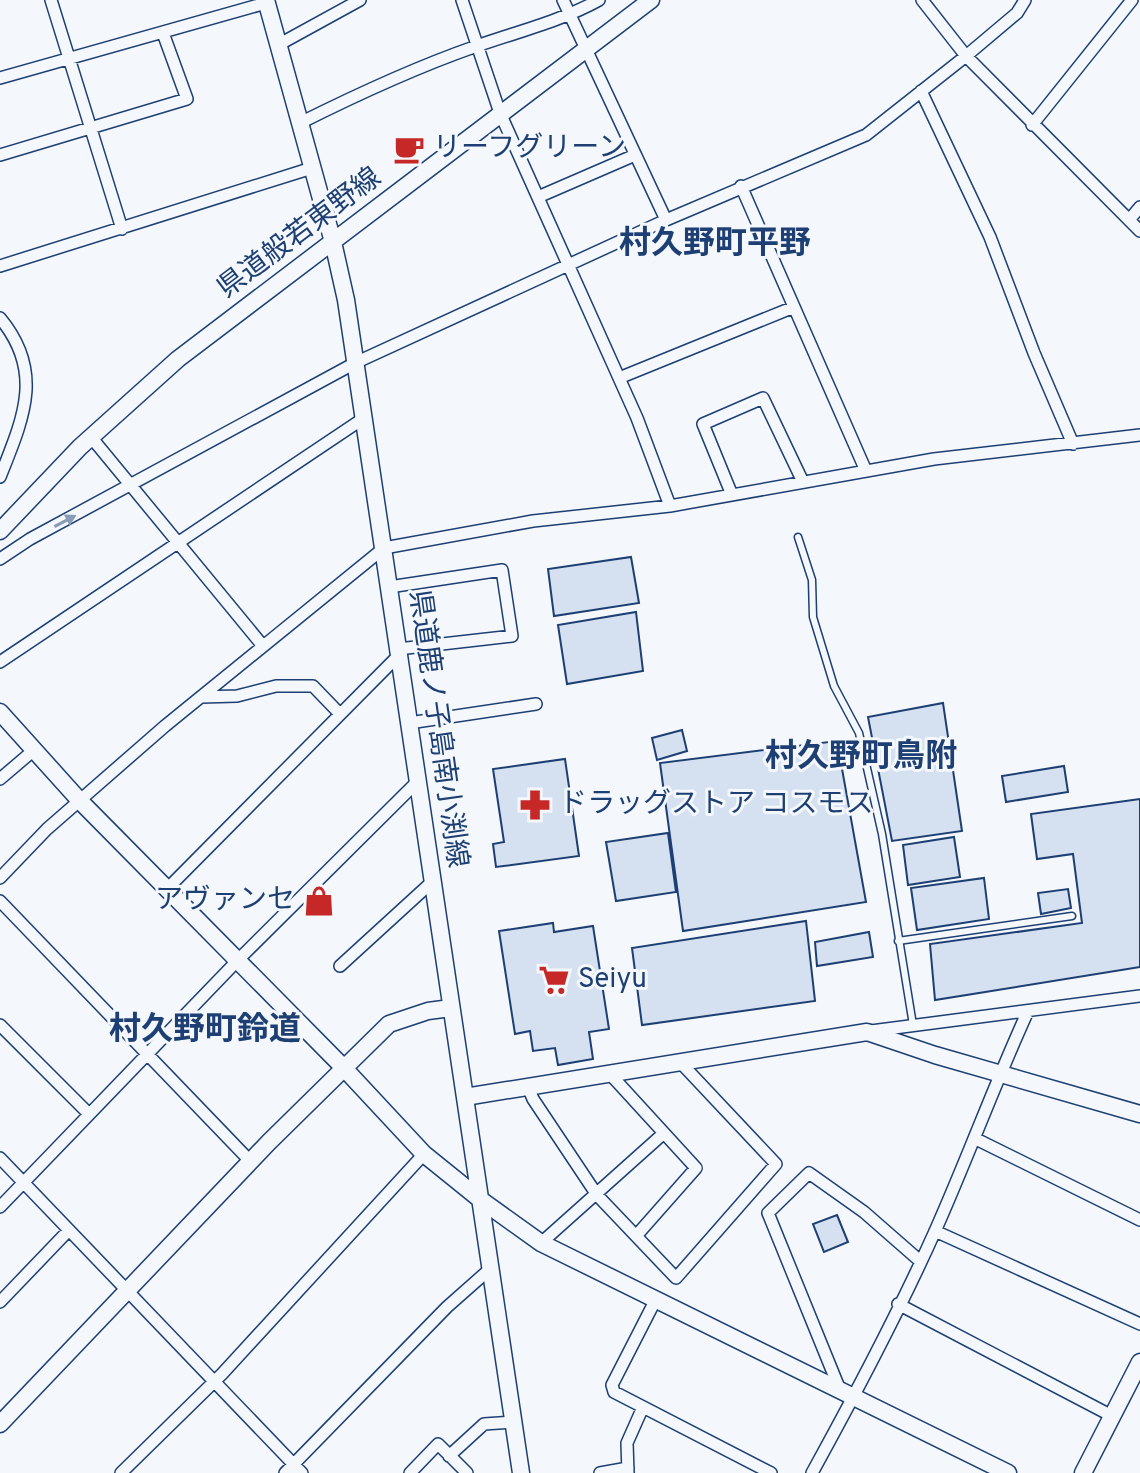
<svg xmlns="http://www.w3.org/2000/svg" width="1140" height="1473" font-family="Overpass,'Noto Sans JP',sans-serif">
  <style>
    .building { fill: #d5e0f0; stroke: #1d3f73; stroke-width: 2 }
    .lines { fill: none; stroke-linecap: round; stroke-linejoin: round }
    .lane-casing { stroke: #1d3f73; stroke-width: 9 }
    .street-casing { stroke: #1d3f73; stroke-width: 14 }
    .secondary-casing { stroke: #1d3f73; stroke-width: 19 }
    .lane { stroke: #f4f7fb; stroke-width: 6 }
    .street { stroke: #f4f7fb; stroke-width: 11 }
    .secondary { stroke: #f4f7fb; stroke-width: 16 }
    .oneway { fill: #889bb7 }
    .labels { text-anchor: middle; dominant-baseline: central; stroke-width: 6; stroke-linejoin: round; paint-order: stroke }
    .poi-label { font-size: 28px; fill: #1d3f73; stroke: #f4f7fb; text-anchor: start }
    .street-label { font-size: 28px; fill: #1d3f73; stroke: #f4f7fb }
    .quarter-label { font-size: 32px; font-weight: bold; fill: #1d3f73; stroke: #f4f7fb }
  </style>
  <rect width="100%" height="100%" fill="#f4f7fb"/>
  <!-- building -->
  <path class="building" d="M631 557 639 603 554 616 548 569Z
    M636 612 643 671 567 684 558 625Z
    M943 703 962 831 892 841 868 717Z
    M682 730 687 751 657 760 652 738Z
    M837 741 866 902 683 931 660 763Z
    M565 759 579 856 496 867 493 844 504 842 493 769Z
    M1064 766 1068 792 1006 802 1002 776Z
    M1140 799V967L935 1000 930 944 1082 923 1073 854 1037 859 1031 814Z
    M668 833 676 892 616 901 606 842Z
    M954 837 960 877 908 885 903 845Z
    M984 878 989 919 917 930 911 888Z
    M1068 889 1071 908 1041 914 1038 893Z
    M806 921 815 1001 642 1025 632 948Z
    M553 923 554 932 593 926 609 1029 589 1032 593 1059 558 1065 555 1048 533 1051 530 1031 515 1034 499 931Z
    M869 932 873 957 817 966 815 942Z
    M837 1215 848 1242 824 1252 813 1224Z"/>
  <g class="lines">
    <!-- lane casing -->
    <g class="lane-casing">
      <path id="lane" d="M798 537 812 580 813 617 834 686 859 733 882 834 913 1025
        M898 941 1072 916"/>
    </g>
    <!-- street casing -->
    <g class="street-casing">
      <path id="street" d="M51 0 122 229
        M462 0 500 113 637 418 670 506
        M563 0 666 220
        M922 0 966 56 1140 231
        M278 45 360 0
        M0 78 266 3
        M921 91 990 237 1034 353 1073 444
        M300 123C356 95 414 68 474 47 516 32 559 22 599 0
        M1032 125 1132 0
        M0 155 187 99 163 33
        M741 186 866 471
        M538 197 635 155
        M1129 220 1140 207
        M0 266 312 168
        M0 318C45 372 23 419 0 477
        M619 378 794 307
        M91 437 263 646
        M732 495 703 424 763 398 803 482
        M0 559 30 539 355 363 666 220 866 135 966 56 1017 13 1025 0
        M389 587 502 570 512 636 398 649
        M0 662 364 418
        M201 697 237 696 276 686H313L340 714
        M409 723 536 704
        M0 779 34 750
        M0 878 47 829 165 726 384 548 533 521 670 506 934 459 1140 435
        M168 888 399 655
        M0 901 251 1162
        M340 966 433 881
        M0 1025 89 1114
        M871 1031 1140 996
        M610 1074 696 1168 636 1236
        M528 1087 533 1099 597 1195 676 1278 776 1164 680 1062
        M976 1139 1140 1220
        M0 1158 302 1473
        M0 1207 237 961 418 781
        M935 1231 1140 1324
        M541 1243 664 1133
        M656 1299 612 1385 614 1392 771 1473
        M0 1302 69 1230
        M898 1304 1112 1416
        M840 1390 768 1213 809 1173 864 1212 920 1261
        M449 1456 484 1424 513 1422
        M121 1473 222 1374 424 1154
        M285 1473 447 1307 490 1269
        M410 1473 438 1444 467 1473
        M600 1473 628 1468
        M628 1473 627 1443 643 1407
        M812 1473C856 1393 899 1312 936 1229 968 1157 995 1083 1028 1011"/>
    </g>
    <!-- secondary casing -->
    <g class="secondary-casing">
      <path id="secondary" d="M266 0 333 242 346 300 521 1473
        M0 531 80 447 178 359 651 0
        M0 712 80 801 343 1067 424 1154 481 1200 541 1243 1008 1473
        M465 1097 867 1032 935 1055 1140 1114
        M0 1424 269 1142 389 1024 428 1011 451 1008
        M1083 1473 1140 1362"/>
    </g>
    <!-- lane -->
    <use href="#lane" class="lane"/>
    <!-- street -->
    <use href="#street" class="street"/>
    <!-- secondary -->
    <use href="#secondary" class="secondary"/>
  </g>
  <!-- one-way arrows -->
  <defs><path id="oneway-solid" d="M-6-.8H1V-3.2L6.5 0L1 3.2V.8H-6Z" transform="scale(2)"/></defs>
  <use class="oneway" href="#oneway-solid" transform="translate(65 521) rotate(-28)"/>
  <!-- icons -->
  <defs>
    <g id="cafe-bare" transform="scale(2.4)"><path d="M-5.5-4.5H6V0H3Q3 3.5 0 3.5H-2.5Q-5.5 3.5-5.5 0ZM3-3.2v2h1.7v-2ZM-6 4.5H4V6H-6Z" fill="#c62828" stroke="#f4f7fb" stroke-width="2.5" paint-order="stroke"/></g>
    <g id="pharmacy-bare" transform="scale(2.4)"><path d="M-2-6h4v4h4v4h-4v4h-4v-4h-4v-4h4Z" fill="#c62828" stroke="#f4f7fb" stroke-width="2.5" paint-order="stroke"/></g>
    <g id="shop-bare" transform="scale(2.4)"><path d="M-5-2.5h2.3a2.7 3.5 0 0 1 5.4 0H5L5.5 6h-11ZM-1.5-2.5h3a1.5 2.3 0 0 0-3 0Z" fill="#c62828" stroke="#f4f7fb" stroke-width="2.5" paint-order="stroke"/></g>
    <g id="supermarket-bare" transform="scale(2.4)"><path d="M-6-5.5h2.5l.6 2H6L4.5 2H-2.5L-4.4-4H-6ZM-1.5 3.2a1.3 1.3 0 1 0 .1 0ZM3 3.2a1.3 1.3 0 1 0 .1 0Z" fill="#c62828" stroke="#f4f7fb" stroke-width="2.5" paint-order="stroke"/></g>
  </defs>
  <g fill-rule="evenodd">
    <use href="#cafe-bare" x="409" y="149"/>
    <use href="#pharmacy-bare" x="535" y="805"/>
    <use href="#shop-bare" x="319" y="901"/>
    <use href="#supermarket-bare" x="554" y="980"/>
  </g>
  <g class="labels">
    <!-- poi labels -->
    <g class="poi-label">
      <text x="433" y="149">リーフグリーン</text>
      <text x="559" y="805">ドラッグストア コスモス</text>
      <text x="295" y="901" text-anchor="end">アヴァンセ</text>
      <text x="578" y="980">Seiyu</text>
    </g>
    <!-- street labels -->
    <g class="street-label">
      <text transform="translate(300 234) rotate(-37)">県道般若東野線</text>
      <text transform="translate(437 729) rotate(82)">県道鹿ノ子島南小渕線</text>
    </g>
    <!-- quarter labels -->
    <g class="quarter-label">
      <text x="715" y="245">村久野町平野</text>
      <text x="861" y="758">村久野町鳥附</text>
      <text x="205" y="1031">村久野町鈴道</text>
    </g>
  </g>
</svg>
